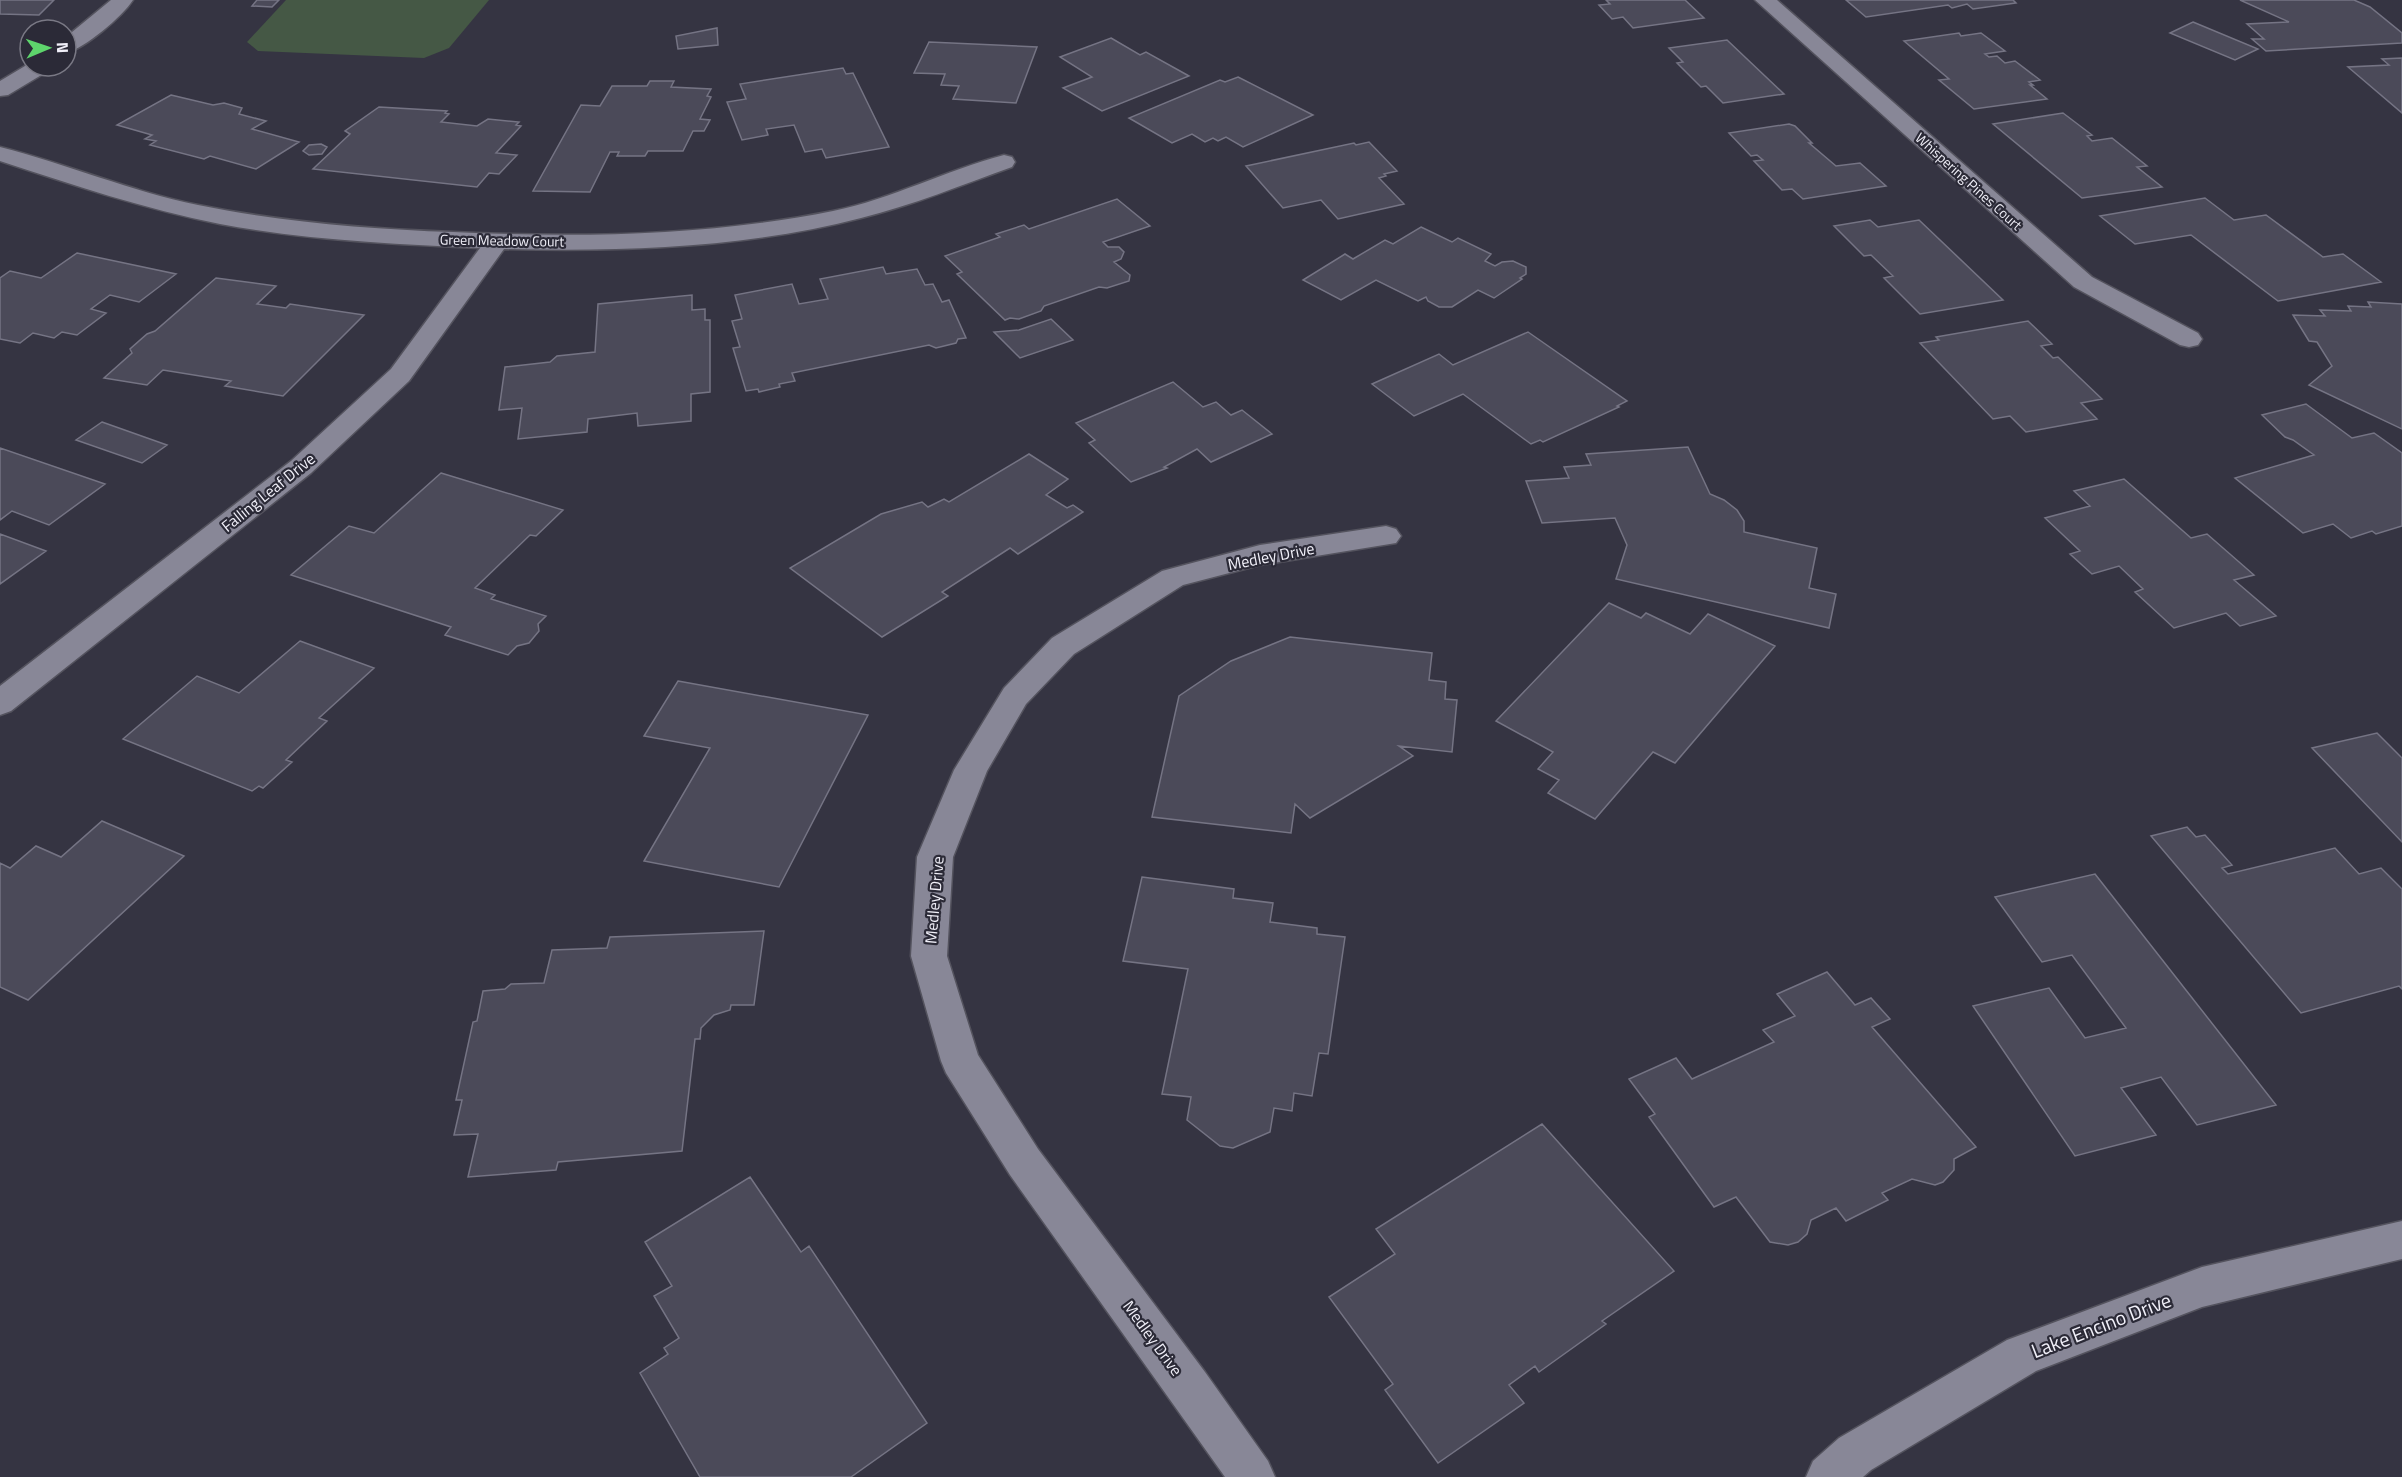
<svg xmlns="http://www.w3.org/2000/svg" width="2402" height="1477" font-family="'Titillium Web',sans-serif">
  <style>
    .green { fill: #455845 }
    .building { fill: #4b4a59; stroke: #757484; stroke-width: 1.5 }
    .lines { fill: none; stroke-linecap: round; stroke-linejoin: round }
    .minor-casing { stroke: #54535e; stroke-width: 3 }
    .minor { fill: #888797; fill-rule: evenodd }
    .labels { text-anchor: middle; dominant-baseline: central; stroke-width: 4.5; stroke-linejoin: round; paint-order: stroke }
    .far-street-label { font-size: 14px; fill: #f1f0f9; stroke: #2b2a37 }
    .street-label { font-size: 16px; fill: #f1f0f9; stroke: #2b2a37 }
    .near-street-label { font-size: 20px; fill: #f1f0f9; stroke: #2b2a37 }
  </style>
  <rect width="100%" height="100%" fill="#353442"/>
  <!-- green -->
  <path class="green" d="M286 0H489L449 48 424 58 258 51 247 42Z"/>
  <!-- building -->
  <path class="building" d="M0 0H54L39 15 0 14Z
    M257 0H279L272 7 252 6Z
    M1606 0H1685L1704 18 1633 28 1623 17 1612 19 1599 5 1610 4Z
    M1846 0H2013L2016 3 1973 9 1967 4 1952 8 1948 5 1866 17Z
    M2240 0H2354L2370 7 2402 33V43L2266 51 2252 39H2264L2247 24 2289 22Z
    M2193 22 2258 49 2235 60 2170 33Z
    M717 28 718 45 678 49 676 36Z
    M1959 33 1961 36 1981 33 2005 51 1985 54 1989 57 1997 56 2005 63 2015 61 2040 80 2029 82 2033 85H2030L2047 99 1974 109 1939 80 1949 79 1904 41Z
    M1111 38 1140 55 1146 52 1189 76 1102 111 1063 88 1092 77 1060 57Z
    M1727 40 1784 94 1723 103 1706 86 1701 87 1677 63 1683 62 1669 48Z
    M929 42 1037 47 1016 103 953 99 959 86 941 85 945 74 914 73Z
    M2402 58V113L2348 67 2389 65 2382 59Z
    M843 68 846 74 853 73 889 147 826 158 822 149 805 152 794 125 766 129 768 135 742 140 727 102 746 99 740 84Z
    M1238 77 1313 115 1243 147 1226 137 1218 141 1213 138 1205 142 1192 134 1172 143 1129 118 1220 80 1225 82Z
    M650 81H674L671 87 711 89 707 96 711 97 700 119 710 120 704 131H693L683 151H648L645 156H617L619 152H610L590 192 533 191 581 105 600 106 612 86H647Z
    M171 95 213 105 224 103 242 108 239 114 266 121 252 129 299 142 256 169 210 156 204 159 150 145 156 141 145 139 152 135 117 125Z
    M379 107 447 111 445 113 449 114 441 122 477 126 488 119 519 122 516 125 521 126 496 153 517 155 499 174 489 173 477 187 313 169 350 134 345 131Z
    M2063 113 2092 135 2087 136 2092 141 2112 138 2147 166 2137 167 2162 187 2082 198 1993 124Z
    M1789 124 1795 126 1812 143H1809L1836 166 1860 163 1886 186 1803 199 1792 189 1782 190 1754 161 1763 160 1757 155 1751 156 1729 133Z
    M1369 142 1397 171 1384 174 1386 176 1379 178 1404 204 1338 219 1321 200 1283 208 1246 166 1354 143 1356 145Z
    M321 144 327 147 322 154 309 155 303 151 309 145Z
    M2205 198 2234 220 2266 215 2323 257 2343 254 2381 282 2278 301 2191 235 2135 244 2100 216Z
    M1117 199 1150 226 1103 242 1108 247H1119L1124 252 1121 259 1114 262 1130 275 1129 281 1107 288 1099 287 1044 306 1041 311 1019 319 1010 318 1005 320 957 274 962 272 945 256 1000 237 996 234 1024 225 1029 229Z
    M1870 220 1878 227 1919 220 2003 300 1920 314 1884 278 1893 276 1871 255 1864 256 1834 226Z
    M1421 227 1452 242 1458 238 1491 254 1485 261 1495 266 1502 262 1513 261 1526 267V274L1520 278 1522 279 1494 298 1478 290 1452 307H1439L1428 301 1426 297 1418 301 1376 280 1341 300 1303 280 1345 254 1353 259 1385 240 1393 244Z
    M77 253 176 274 139 302 110 295 91 309 106 313 77 335 62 332 54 338 33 333 20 343 0 339V278L10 271 41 278Z
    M883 267 886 274 917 269 925 285 933 284 942 302 949 300 966 338 958 339 956 343 936 348 929 345 792 373 795 381 779 384 780 387 759 392 758 389 746 391 733 348 740 347 732 321 742 319 735 295 792 284 799 304 828 299 820 279Z
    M216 278 276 286 257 304 286 308 290 304 364 315 283 396 225 386 231 381 163 370 147 385 104 378 132 353 130 349 147 334 155 331Z
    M692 295V310L705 309V320H710V392L691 394V421L638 426 637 413 588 419 587 432 518 439 522 408 499 410 505 367 550 362 557 356 595 352 598 304Z
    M2368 302 2402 304V429L2309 385 2332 366 2317 342 2309 341 2293 315 2325 316 2320 310 2351 311 2348 306 2371 307Z
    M1051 319 1073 340 1020 358 994 332 1019 330Z
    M2028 321 2052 344 2041 346 2053 358 2058 357 2102 399 2081 403 2097 419 2026 432 2010 416 1993 419 1920 343 1939 340 1936 337Z
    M1528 332 1627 401 1617 406 1619 407 1543 442 1540 440 1531 444 1463 394 1414 416 1372 384 1439 354 1453 365Z
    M1173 382 1203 407 1216 402 1231 415 1242 410 1272 434 1211 462 1197 449 1164 467 1167 468 1131 482 1089 443 1095 440 1076 423Z
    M2306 404 2352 438 2374 433 2402 453V526L2376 534 2372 531 2351 538 2333 524 2303 533 2235 478 2314 455 2293 440 2285 437 2262 415Z
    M102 422 167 445 142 463 76 440Z
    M1688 447 1710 494 1724 500 1737 510 1744 521V532L1817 548 1809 588 1836 594 1829 628 1616 579 1627 545 1615 518 1542 523 1526 481 1569 478 1564 467 1591 465 1586 454Z
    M0 448 105 484 49 525 12 511 0 520Z
    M1029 454 1068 479 1046 495 1067 508 1073 505 1083 512 1018 554 1010 548 942 592 948 596 882 637 790 568 881 514 922 502 928 507 944 499 949 502Z
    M441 473 563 510 536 536 530 535 475 588 495 595 491 599 546 616 538 624 539 631 529 643 517 646 508 655 445 635 451 627 291 575 349 526 374 533Z
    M2124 479 2191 538 2207 534 2254 575 2234 580 2276 616 2240 626 2226 613 2174 628 2135 592 2143 589 2119 566 2092 574 2070 554 2080 551 2045 518 2090 506 2074 491Z
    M0 534 46 551 0 584Z
    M1609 603 1641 618 1646 613 1690 634 1708 614 1775 646 1675 763 1653 752 1595 819 1548 793 1559 780 1538 769 1553 752 1496 721Z
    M1290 637 1432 653 1429 680 1446 682 1445 699 1457 700 1452 752 1399 746 1413 756 1310 818 1295 804 1291 833 1152 817 1179 696 1231 661Z
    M300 641 374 668 319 718 327 721 286 760 292 762 263 788 259 786 252 791 123 739 197 676 239 693Z
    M678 681 868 715 779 887 644 861 710 748 644 736Z
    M2377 733 2402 758V842L2312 748Z
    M102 821 184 856 28 1000 0 987V863L10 868 36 846 61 857Z
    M2187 827 2196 837 2205 835 2232 865 2222 868 2228 874 2335 848 2359 874 2381 868 2402 889V989L2399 986 2301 1013 2151 836Z
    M2095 874 2276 1105 2197 1125 2161 1077 2121 1088 2156 1135 2075 1156 1973 1006 2049 988 2085 1038 2126 1028 2072 955 2042 962 1995 897Z
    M1142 877 1234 889 1233 898 1273 903 1270 922 1317 928V934L1345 937 1328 1054 1319 1053 1312 1096 1294 1093 1292 1111 1274 1108 1270 1132 1233 1148 1220 1146 1187 1120 1191 1097 1162 1094 1188 969 1123 961Z
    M764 931 754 1005H731L730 1010 714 1015 701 1028 700 1039H695L682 1151 558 1162 556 1170 468 1177 478 1134 454 1135 462 1100H456L473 1022 477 1021 483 991 505 989 511 984 544 983 552 950 607 948 610 937Z
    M1827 972 1855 1005 1871 998 1890 1019 1872 1027 1976 1147 1954 1159V1170L1943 1182 1935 1185 1912 1179 1882 1193 1888 1200 1846 1221 1836 1208 1811 1220 1807 1234 1798 1242 1788 1245 1770 1242 1736 1197 1714 1207 1649 1117 1655 1114 1629 1079 1676 1058 1692 1079 1774 1042 1763 1030 1795 1016 1777 994Z
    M1542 1124 1674 1271 1602 1321 1606 1324 1539 1372 1535 1366 1509 1385 1524 1403 1438 1463 1385 1390 1393 1384 1329 1297 1395 1254 1376 1229Z
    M750 1177 801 1252 809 1246 927 1423 851 1477H700L640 1373 668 1354 664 1348 679 1338 654 1296 672 1286 645 1242Z"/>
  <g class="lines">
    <!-- minor casing -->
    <g class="minor-casing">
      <path id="minor" d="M111 0H133C122 17 85 48 66 53V37Z
        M1755 0H1777L2092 277 2198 333 2202 339 2198 345 2189 347 2180 345 2074 287Z
        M30 63V66H51L48 71 8 95 0 96V81Z
        M0 147C67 164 130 191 198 205 282 222 368 229 453 232 580 238 708 236 833 211 892 199 946 170 1004 155L1012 157 1015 162 1012 167C962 185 913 205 861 218 746 248 623 252 504 249L409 381 311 473 11 711 0 715V686L291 461 391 369 480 248C393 244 306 240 220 224 145 209 73 185 0 161Z
        M1386 526 1396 529 1401 536 1396 543 1260 565 1183 585 1074 654 1026 704 987 771 953 857 947 956 978 1055 1038 1149 1205 1372 1268 1461 1275 1477H1225L1010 1175 946 1073 941 1061 911 956 917 857 954 770 1004 688 1052 638 1162 571 1260 545Z
        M2402 1221V1259L2202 1307 2036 1371 1871 1470 1863 1477H1806L1813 1461 1839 1438 2007 1340 2202 1267Z"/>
    </g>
    <!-- minor -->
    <use href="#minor" class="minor"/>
  </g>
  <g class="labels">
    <!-- far-street labels -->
    <g class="far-street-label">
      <text transform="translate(1969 181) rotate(42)">Whispering Pines Court</text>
      <text transform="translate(502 240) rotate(1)">Green Meadow Court</text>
    </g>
    <!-- street labels -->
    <g class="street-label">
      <text transform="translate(268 492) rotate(-39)">Falling Leaf Drive</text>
      <text transform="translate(1271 556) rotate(-11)">Medley Drive</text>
      <text transform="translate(934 900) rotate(-85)">Medley Drive</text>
      <text transform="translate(1153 1338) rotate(54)">Medley Drive</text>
    </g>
    <!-- near-street labels -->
    <g class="near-street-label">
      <text transform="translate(2101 1325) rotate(-21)">Lake Encino Drive</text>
    </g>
  </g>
  <!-- north arrow -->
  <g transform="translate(48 48) rotate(88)"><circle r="28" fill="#2b2a37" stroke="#7a7985" stroke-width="1.5"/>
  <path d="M0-4.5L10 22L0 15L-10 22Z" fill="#5ed56c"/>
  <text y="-9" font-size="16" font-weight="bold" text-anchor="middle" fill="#f1f0f9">N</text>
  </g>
</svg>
